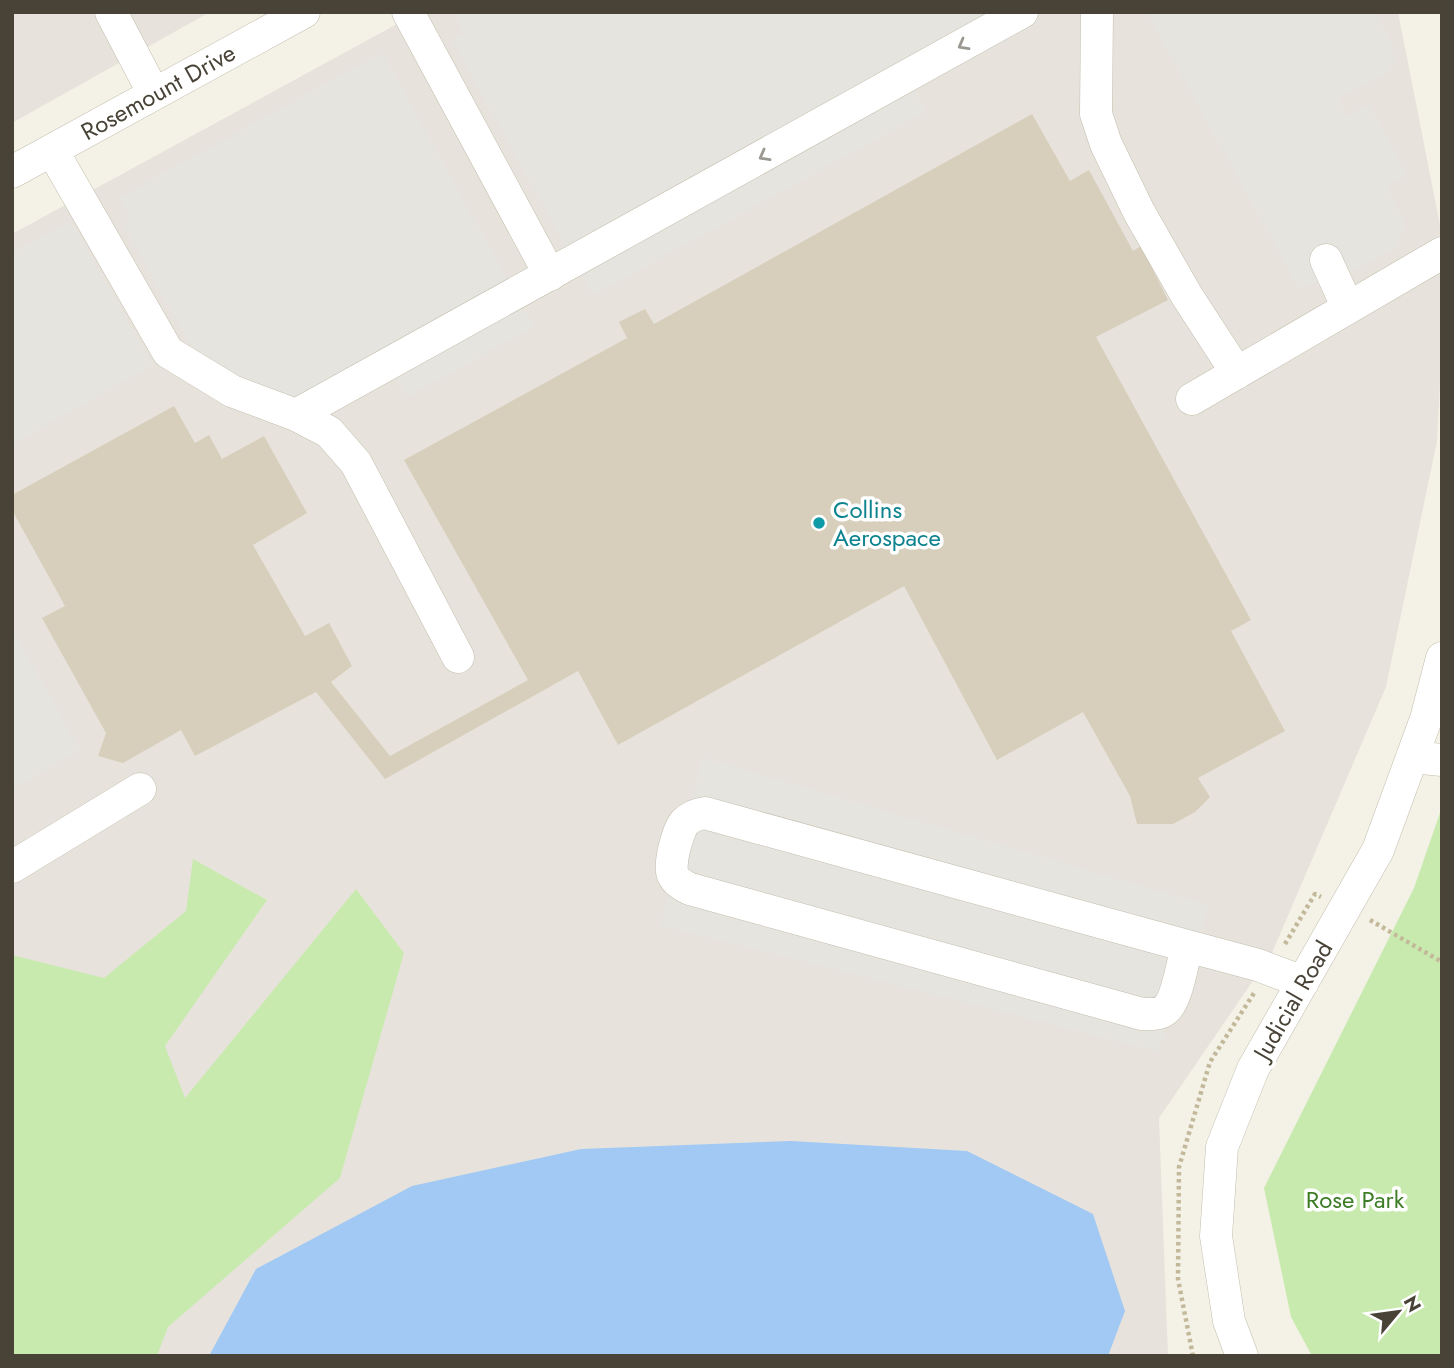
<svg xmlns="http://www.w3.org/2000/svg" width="1454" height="1368" font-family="Jost,sans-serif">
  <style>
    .industrial { fill: #e7e3dc }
    .green { fill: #c9eaae }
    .parking { fill: #e5e4df }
    .water { fill: #a1c9f4 }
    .building { fill: #d7cfbc }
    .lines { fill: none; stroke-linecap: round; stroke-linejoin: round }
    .minor-casing { stroke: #c3beac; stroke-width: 33 }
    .path { stroke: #c3b99a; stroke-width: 4.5; stroke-dasharray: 3.5 3.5; stroke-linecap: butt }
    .minor { stroke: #fff; stroke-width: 32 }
    .oneway { stroke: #9a9890 }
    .culture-dot { fill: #0f9aa8; stroke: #fff; stroke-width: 2.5 }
    .labels { text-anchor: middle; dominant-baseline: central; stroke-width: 7; stroke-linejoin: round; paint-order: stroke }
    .street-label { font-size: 24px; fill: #484336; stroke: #fff }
    .culture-label { font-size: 24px; fill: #0d838f; stroke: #fff; text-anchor: start }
    .park-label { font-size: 24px; fill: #3d7d26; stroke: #fff }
  </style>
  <rect width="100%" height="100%" fill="#f4f2e7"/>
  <!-- industrial -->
  <path class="industrial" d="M12 12H210L12 123Z
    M419 12H1398L1442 235V344L1437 441 1386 687 1272 953 1159 1118 1168 1356H12V234Z"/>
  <!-- green -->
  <path class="green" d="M1442 807V1356H1312L1291 1317 1264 1188 1414 888Z
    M193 859 267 900 165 1046 185 1098 356 889 404 953 340 1178 168 1327 157 1356H12V955L104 978 186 911Z"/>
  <!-- parking -->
  <path class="parking" d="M454 12H1035L1040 22 914 91 925 112 593 295 452 40 464 33Z
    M1147 12H1374L1393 48 1394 62 1386 73 1337 99 1347 116 1368 104 1407 175 1386 187 1404 223 1398 245 1351 272 1317 281 1300 289Z
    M382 53 533 327 407 397 394 374 284 401 199 361 123 223 130 218 119 198Z
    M71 221 152 365 12 444V254Z
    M12 630 80 750 12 788Z
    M703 758 1209 906 1158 1051 661 925Z"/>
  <!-- water -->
  <path class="water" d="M791 1141 967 1151 1093 1214 1125 1311 1108 1356H209L256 1269 412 1186 581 1149Z"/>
  <!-- building -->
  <path class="building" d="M1032 114 1070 181 1089 170 1133 251 1141 246 1168 300 1096 337 1251 620 1231 631 1285 731 1198 778 1210 797 1195 812 1173 824H1137L1130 796 1083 712 997 760 904 586 618 745 578 671 385 779 316 692 195 756 181 730 123 763 98 756 106 733 42 618 65 606 12 510V495L174 406 195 443 209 435 222 459 264 436 307 513 253 545 305 636 329 623 352 666 331 682 390 756 528 680 404 460 627 338 619 322 645 309 654 324Z"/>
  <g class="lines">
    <!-- minor casing -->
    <g class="minor-casing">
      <path id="minor" d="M111 12 154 94
        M408 12 550 275
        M1097 12 1096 114 1106 144 1139 212 1187 296 1237 373
        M52 150 168 352 232 391 296 415 1022 12
        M12 172 304 12
        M1326 260 1348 308
        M1192 399 1442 253
        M296 415 329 432 356 463 458 657
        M1412 757 1442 760
        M12 867 140 789
        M1187 946C1183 961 1177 1001 1165 1010 1159 1015 1149 1014 1142 1014L690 889C684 886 676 882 673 875 668 866 678 829 685 822 691 816 698 814 705 813L1187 946 1258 965 1303 982
        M1242 1356 1229 1321 1216 1236 1222 1147 1253 1069 1378 850 1426 719 1442 658"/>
    </g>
    <!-- path -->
    <path class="path" d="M1370 920 1442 962
      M1285 944 1315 894 1321 897
      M1193 1356 1178 1279 1179 1167 1210 1062 1254 993"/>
    <!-- minor -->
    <use href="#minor" class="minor"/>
  </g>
  <!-- one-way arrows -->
  <defs><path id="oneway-chevron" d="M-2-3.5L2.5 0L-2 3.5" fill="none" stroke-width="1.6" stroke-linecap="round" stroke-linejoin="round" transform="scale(1.75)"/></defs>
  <g class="oneway">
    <use href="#oneway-chevron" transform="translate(963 45) rotate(151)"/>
    <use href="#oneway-chevron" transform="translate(764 156) rotate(151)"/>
  </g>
  <!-- markers -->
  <circle class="culture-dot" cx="819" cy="523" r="7"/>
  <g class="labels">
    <!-- street labels -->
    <g class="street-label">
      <text transform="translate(158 92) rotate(-29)">Rosemount Drive</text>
      <text transform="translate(1293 1000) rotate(-60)">Judicial Road</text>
    </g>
    <!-- culture labels -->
    <g class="culture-label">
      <text x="833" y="509">Collins<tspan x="833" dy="28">Aerospace</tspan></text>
    </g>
    <!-- park labels -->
    <g class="park-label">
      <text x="1355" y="1199">Rose Park</text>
    </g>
  </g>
  <!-- border -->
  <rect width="1454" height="1368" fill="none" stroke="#484336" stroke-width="28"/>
  <!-- north arrow -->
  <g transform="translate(1398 1312) rotate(61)" stroke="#ffffff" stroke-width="5" paint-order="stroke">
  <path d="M0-5L12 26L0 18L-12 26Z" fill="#484336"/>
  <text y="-10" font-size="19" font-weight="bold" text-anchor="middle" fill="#484336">N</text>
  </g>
</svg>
